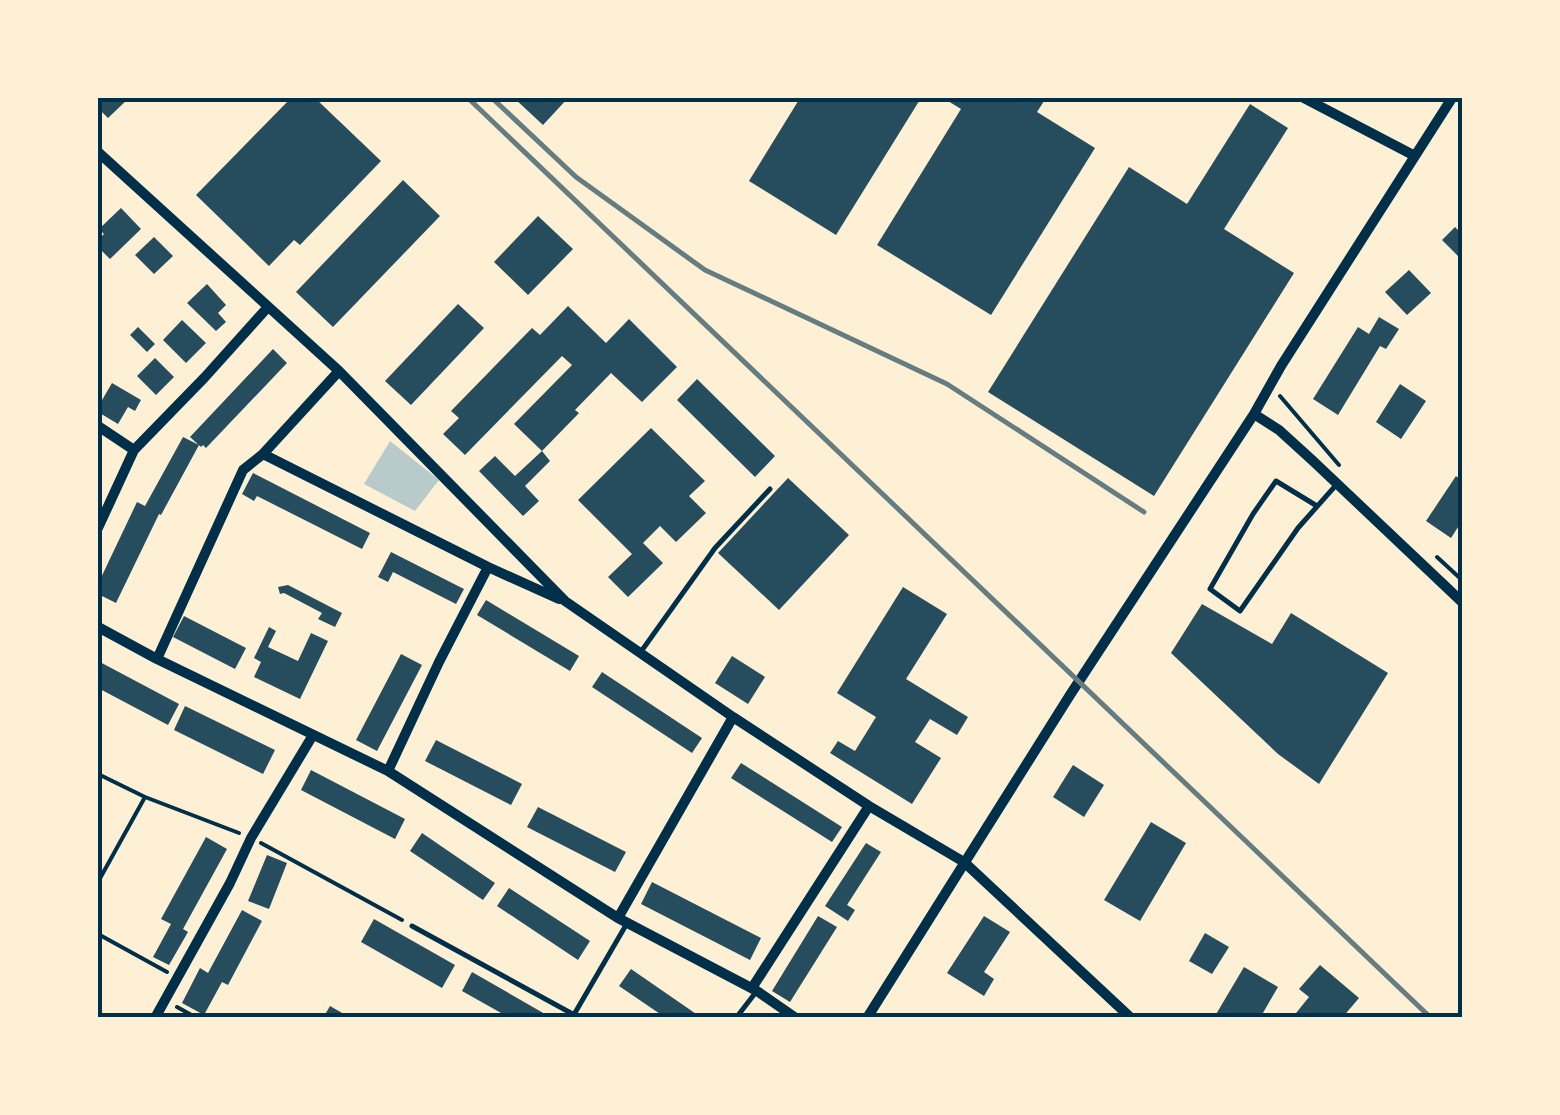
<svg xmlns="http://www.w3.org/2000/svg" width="1560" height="1115" font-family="Jost,sans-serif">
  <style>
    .green { fill: #b9caca }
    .building { fill: #264d5e }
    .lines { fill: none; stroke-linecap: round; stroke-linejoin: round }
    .path { stroke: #003049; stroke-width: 4 }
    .service { stroke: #003049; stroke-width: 5 }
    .minor { stroke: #003049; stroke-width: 10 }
    .rail { stroke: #657d81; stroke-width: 5 }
    .neatline { fill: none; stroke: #003049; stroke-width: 4 }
  </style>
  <rect width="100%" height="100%" fill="#fdf0d5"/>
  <!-- green -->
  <path class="green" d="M390 441 439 480 415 511 364 484Z"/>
  <!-- building -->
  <path class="building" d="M98 98H129L108 118 98 108Z
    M291 98H315L381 161 300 245 294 240 269 266 196 195Z
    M514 98H568L543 125Z
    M800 98H921L836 235 749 181Z
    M943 98H1046L1037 112 1095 148 991 315 877 245 961 109Z
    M1250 104 1288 128 1224 229 1294 273 1154 496 988 392 1129 167 1187 204Z
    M403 180 440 216 333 327 296 292Z
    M121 208 141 229 110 259 98 247V240L104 234 99 229Z
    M538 216 573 249 528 295 494 262Z
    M1455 227 1462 234V260L1442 240Z
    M154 237 173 256 154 274 135 255Z
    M1409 270 1431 293 1407 315 1385 292Z
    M207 284 226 305 218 313 226 322 216 331 187 303Z
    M458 304 484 328 411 405 385 381Z
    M568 306 606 343 629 319 677 367 642 402 611 373 575 410 579 413 542 451 514 424 572 365 562 356 465 455 443 434 459 418 451 411 532 328 540 335Z
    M1379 317 1399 329 1386 349 1380 346 1338 415 1313 399 1358 327 1369 334Z
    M182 320 206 343 186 363 163 340Z
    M138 327 155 344 147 352 130 335Z
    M273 349 287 363 206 448 203 445 201 447 190 437Z
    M155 358 174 377 156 395 137 376Z
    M697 379 775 456 755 477 677 400Z
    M112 383 141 400 135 411 128 407 118 424 98 412V407Z
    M1400 384 1426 401 1401 439 1376 422Z
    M651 428 705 481 689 496 706 513 676 542 660 526 643 543 663 563 628 597 608 577 632 554 578 500Z
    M183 437 199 445 161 515 159 514 116 603 98 594V584L137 502 145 506Z
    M542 451 550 461 525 486 539 501 523 516 479 471 495 456 515 476Z
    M253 473 370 533 362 549 257 496 254 501 242 494Z
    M1456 476 1462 481V521L1451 538 1426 521Z
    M788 478 849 535 779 610 718 553Z
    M391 552 464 589 456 604 393 572 388 582 378 577Z
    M288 585 342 613 335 627 318 619 322 613 284 593 280 594 278 587Z
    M903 587 947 614 906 679 968 717 957 735 930 719 915 742 941 758 912 804 830 753 838 741 855 751 876 717 837 693Z
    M486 600 579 656 570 671 477 615Z
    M1202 604 1272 644 1291 613 1388 673 1319 784 1278 754 1171 653Z
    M184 616 246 648 235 669 173 637Z
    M269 627 276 631 268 647 298 661 311 633 328 641 300 699 254 677 261 662 254 658Z
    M401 654 422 665 377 751 356 740Z
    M732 656 765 677 748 704 715 683Z
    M98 661 179 704 168 725 98 688Z
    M602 672 702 738 692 753 592 687Z
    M185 706 275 750 263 774 174 730Z
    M436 740 522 784 511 805 425 761Z
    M741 763 842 827 832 842 731 778Z
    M1073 765 1104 785 1084 817 1053 797Z
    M311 770 405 819 395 839 301 790Z
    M538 807 626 852 615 872 527 827Z
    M1151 822 1186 843 1140 921 1104 900Z
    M422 833 495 883 483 900 410 851Z
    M206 837 227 849 183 929 188 932 169 965 153 957 171 924 161 919Z
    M866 843 881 852 847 905 855 910 848 921 825 906Z
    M267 855 287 863 269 909 248 901Z
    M652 882 761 938 750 960 641 904Z
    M509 888 590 941 578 960 497 906Z
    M242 910 262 921 228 985 222 982 204 1015 182 1003 200 968 208 973Z
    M818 916 837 927 790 1002 772 991Z
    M984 916 1010 932 984 972 994 979 984 996 947 973Z
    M374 919 455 965 442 988 361 942Z
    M1205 933 1229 947 1212 974 1189 961Z
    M1320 965 1359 998 1342 1018H1292L1309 997 1299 989Z
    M1244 967 1278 987 1260 1018H1217L1215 1016Z
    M631 969 702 1018H666L619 986Z
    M472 972 552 1018H510L462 991Z
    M330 1006 351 1018H323Z"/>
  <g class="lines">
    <!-- path -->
    <path class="path" d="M1280 396 1339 465
      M1437 557 1462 580
      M98 774 145 797 98 882
      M145 797 239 833
      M261 843 402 920
      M98 934 167 972
      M177 1007 197 1018"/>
    <!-- service -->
    <path class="service" d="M1317 506 1276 481 1253 514 1210 589 1240 611 1298 528 1337 484
      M640 653 715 548 770 489
      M412 926 580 1018
      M572 1018 626 925
      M736 1018 756 992"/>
    <!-- minor -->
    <path class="minor" d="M1304 98 1415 156
      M98 152 339 371 565 601 733 717 869 806 964 862 1131 1018
      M339 371 263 454 488 567 559 599
      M1254 414 1279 430 1312 460 1462 602
      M98 426 134 450
      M98 528 134 450 205 377 268 307
      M98 627 157 659 388 771 618 918 757 991 796 1018
      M157 659 243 470 263 454
      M388 771 439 662 488 567
      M618 918 733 717
      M752 988 869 806
      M155 1018 230 883 251 838 313 735
      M867 1018 1070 695 1254 414 1281 366 1452 98"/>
    <!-- rail -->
    <path class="rail" d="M468 98 1431 1018
      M492 98 576 177 705 270 947 384 1144 512"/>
  </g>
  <!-- border -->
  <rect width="1560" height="1115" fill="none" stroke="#fdf0d5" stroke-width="200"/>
  <rect x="100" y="100" width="1360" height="915" class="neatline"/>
</svg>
